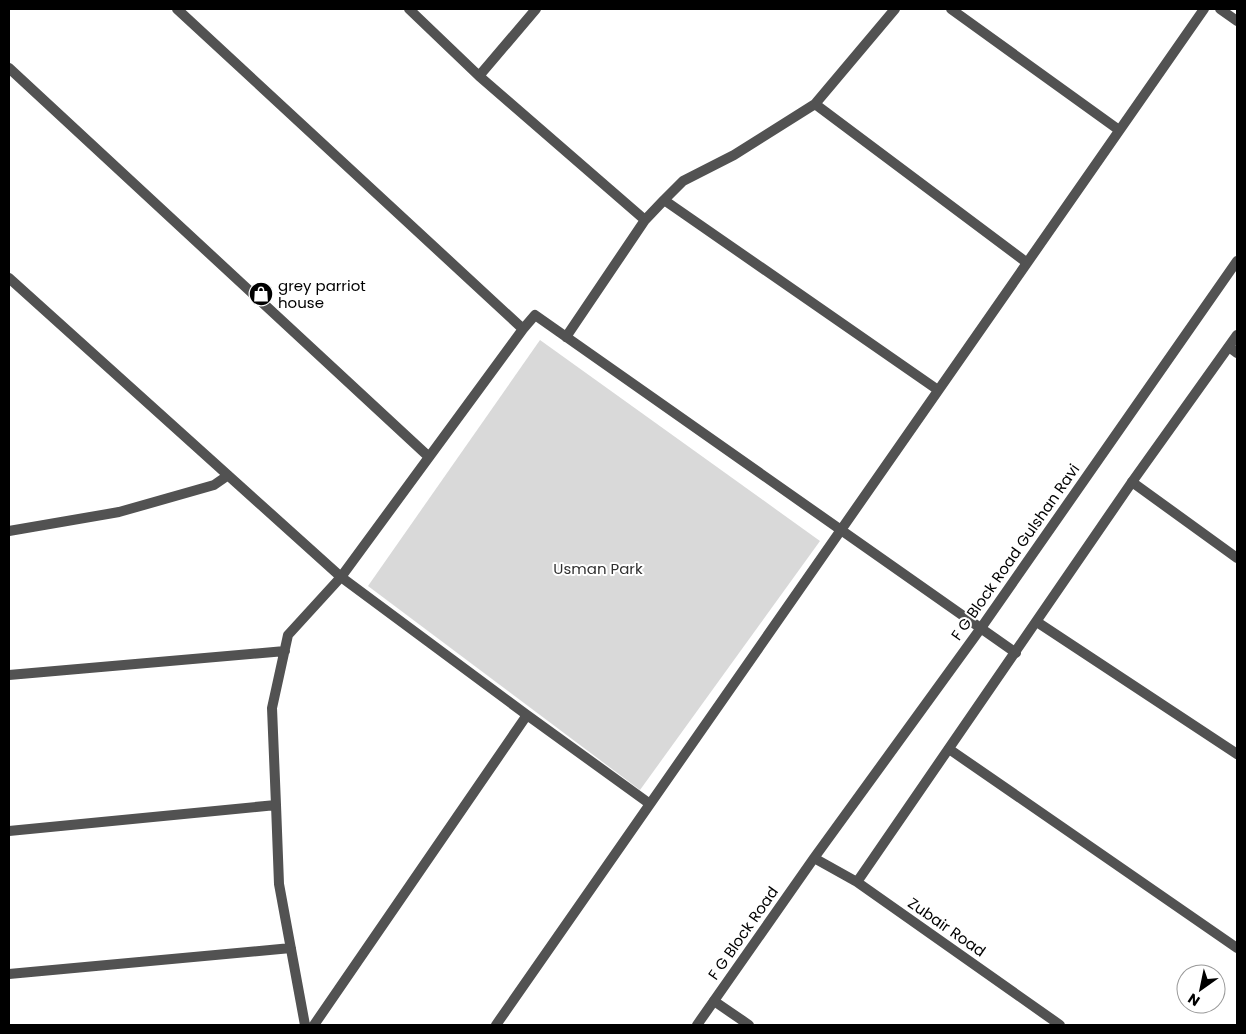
<svg xmlns="http://www.w3.org/2000/svg" width="1246" height="1034" font-family="Poppins,sans-serif">
  <style>
    .green { fill: #d9d9d9 }
    .lines { fill: none; stroke-linecap: round; stroke-linejoin: round }
    .minor { stroke: #525252; stroke-width: 10 }
    .tertiary { stroke: #525252; stroke-width: 10 }
    .labels { text-anchor: middle; dominant-baseline: central; stroke-width: 4; stroke-linejoin: round; paint-order: stroke }
    .poi-label { font-size: 15px; fill: #000; stroke: #fff; text-anchor: start }
    .street-label { font-size: 15px; fill: #000; stroke: #fff }
    .park-label { font-size: 15px; fill: #303030; stroke: #fff }
  </style>
  <rect width="100%" height="100%" fill="#fff"/>
  <!-- green -->
  <path class="green" d="M540 340 820 541 640 790 368 586Z"/>
  <g class="lines">
    <!-- minor -->
    <path class="minor" d="M177 9 523 329
      M409 9 479 76 645 220
      M951 9 1119 130
      M1220 9 1237 21
      M9 68 429 457
      M479 76 536 9
      M815 104 1026 262
      M664 200 938 390
      M9 278 341 577 527 715 650 804
      M566 337 645 220 664 200 683 181 734 155 815 104 895 9
      M1229 347 1237 353
      M1132 482 1237 558
      M9 531 119 512 214 485 227 476
      M1037 622 1237 754
      M9 675 285 651
      M949 749 1237 948
      M9 831 276 805
      M9 974 291 948
      M714 1001 749 1025
      M305 1025 279 884 276 805 272 708 288 635 341 577 523 329 535 315 1016 653
      M314 1025 527 715
      M496 1025 1204 9"/>
    <!-- tertiary -->
    <path class="tertiary" d="M814 858 857 882 1060 1025
      M857 882 1132 482 1237 335
      M697 1025 814 858 981 628 1237 261"/>
  </g>
  <!-- icons -->
  <defs>
    <g id="shop-disc" transform="scale(1.25)"><circle r="9.5" fill="#000" stroke="#fff"/><path d="M-5-2.5h2.3a2.7 3.5 0 0 1 5.4 0H5L5.5 6h-11ZM-1.5-2.5h3a1.5 2.3 0 0 0-3 0Z" fill="#fff"/></g>
  </defs>
  <g fill-rule="evenodd">
    <use href="#shop-disc" x="261" y="294"/>
  </g>
  <g class="labels">
    <!-- poi labels -->
    <g class="poi-label">
      <text x="278" y="285">grey parriot<tspan x="278" dy="17">house</tspan></text>
    </g>
    <!-- street labels -->
    <g class="street-label">
      <text transform="translate(1015 552) rotate(-55)">F G Block Road Gulshan Ravi</text>
      <text transform="translate(947 927) rotate(35)">Zubair Road</text>
      <text transform="translate(743 933) rotate(-55)">F G Block Road</text>
    </g>
    <!-- park labels -->
    <g class="park-label">
      <text x="598" y="568">Usman Park</text>
    </g>
  </g>
  <!-- border -->
  <rect width="1246" height="1034" fill="none" stroke="#000000" stroke-width="20"/>
  <!-- north arrow -->
  <g transform="translate(1201 989) rotate(213)"><circle r="24" fill="#ffffff" stroke="#999999"/>
  <path d="M0-4L9 19L0 12L-9 19Z" fill="#000000"/>
  <text y="-8" font-size="14" font-weight="bold" text-anchor="middle" fill="#000000">N</text>
  </g>
</svg>
